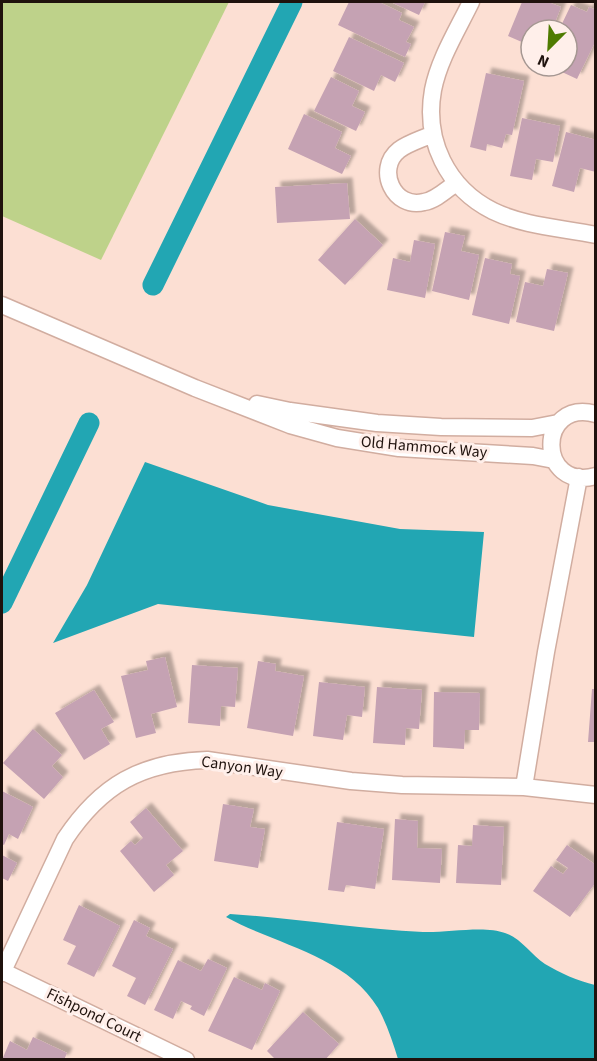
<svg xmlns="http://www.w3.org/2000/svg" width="597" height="1061" font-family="'Source Sans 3',sans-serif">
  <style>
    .green { fill: #bed28a }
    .water { fill: #22a6b3 }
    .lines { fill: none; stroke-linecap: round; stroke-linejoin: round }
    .canal { stroke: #22a6b3; stroke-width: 21 }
    .building { fill: #c5a2b3; filter: url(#shadow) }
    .street-casing { stroke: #d1ada0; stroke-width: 19 }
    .street { stroke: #fff; stroke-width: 16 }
    .labels { text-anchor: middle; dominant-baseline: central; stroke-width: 6; stroke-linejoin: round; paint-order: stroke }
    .street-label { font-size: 16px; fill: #1f120d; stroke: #ffefea }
  </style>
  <defs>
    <filter id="shadow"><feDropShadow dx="5.5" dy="-5.5" stdDeviation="1.5" flood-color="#0004"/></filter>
  </defs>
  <rect width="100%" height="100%" fill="#fcdfd3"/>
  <!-- green -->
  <path class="green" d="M2 2H229L101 260 2 216Z"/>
  <!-- water -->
  <path class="water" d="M145 462 268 505 400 529 484 532 474 637 158 604 53 643 87 585Z
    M230 914C294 918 358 929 423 932 446 933 485 925 505 933 521 938 531 955 545 964 560 973 578 981 595 985V1059H398C393 1043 387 1024 378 1008 346 955 276 945 226 917Z"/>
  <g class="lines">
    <!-- canal -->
    <path class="canal" d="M153 285 292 2
      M2 603 89 423"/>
  </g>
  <!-- building -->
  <path class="building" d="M349 2H379L402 13 399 20 414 27 406 42 411 44 405 57 338 25Z
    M391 2H425L419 15Z
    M522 2H548L561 7 552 30H531V46L508 36Z
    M571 5 587 12 589 7 596 10V40L577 79 549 66H567V30H559Z
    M349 37 404 63 395 82 381 75 374 91 333 71Z
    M486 73 524 81 512 135 506 134 502 148 487 144 486 151 470 147Z
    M331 77 359 91 352 106 365 112 356 131 314 111Z
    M304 114 342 132 335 148 351 156 342 174 288 149Z
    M522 118 560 126 553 162 536 159 532 180 510 176Z
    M566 132 596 140V172L580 168 574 192 552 186Z
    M347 183 350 219 277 223 275 187Z
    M355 219 383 245 345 285 318 260Z
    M445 232 465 236 461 251 479 255 469 300 432 291Z
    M414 240 435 244 425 298 387 290 393 258 410 262Z
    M485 258 512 264 510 274 520 276 509 324 472 315Z
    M547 269 568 273 554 331 516 322 525 282 543 286Z
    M165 657 177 707 151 714 156 733 136 738 121 676 148 670 146 661Z
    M258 661 276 664 275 671 304 676 293 736 247 728Z
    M192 665 238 668 235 707 221 706 220 726 188 723Z
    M319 682 365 687 362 717 347 715 343 740 313 736Z
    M377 687 422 690 419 729 406 728 405 745 373 743Z
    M592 689H596V742H588Z
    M94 690 114 722 101 729 110 744 84 760 55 713Z
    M434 692 480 693 479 730H465L464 749 433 747Z
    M33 729 62 755 52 766 63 777 44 799 3 763Z
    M2 791 33 807 18 839 9 834 4 845 2 844Z
    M223 804 254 809 250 827 265 829 258 868 214 861Z
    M146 808 183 851 166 865 174 875 154 892 120 851 131 841 135 845 143 838 130 822Z
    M395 819 418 821 417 848 442 849 440 883 392 880Z
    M337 822 384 829 375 889 346 885 344 892 328 890Z
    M473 825 504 827 501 885 456 883 458 845 472 846Z
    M567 845 596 865V882L570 917 533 891 551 866 563 874 568 868 556 860Z
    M2 855 17 863 8 881 2 878Z
    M79 905 120 926 94 977 67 964 76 946 63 940Z
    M134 920 150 928 146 936 173 949 145 1005 127 996 136 978 112 966Z
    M208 959 227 968 204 1016 190 1009 192 1006 181 1001 173 1019 154 1010 178 960 201 971Z
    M234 977 262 990 265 983 280 991 252 1050 208 1031Z
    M303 1012 339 1044 325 1060H276L267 1051Z
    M33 1037 67 1053 64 1060H2L10 1041 27 1050Z"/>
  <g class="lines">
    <!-- street casing -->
    <g class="street-casing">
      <path id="street" d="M471 2C458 29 439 59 433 90 424 140 447 188 493 211 524 226 562 228 596 235
        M433 134C422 139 408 143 399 150 375 169 394 210 424 202 436 200 447 189 456 183
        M2 305 195 388 290 425 337 438 399 448 533 456 554 460
        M257 404 290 411 377 423 441 427 532 428 558 423
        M596 414C536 398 537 492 596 476
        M524 787 546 652 579 477
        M2 971 186 1060
        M2 973 65 839C101 785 141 762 207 760L351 781 402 785 524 787 596 795"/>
    </g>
    <!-- street -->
    <use href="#street" class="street"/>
  </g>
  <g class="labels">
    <!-- street labels -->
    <g class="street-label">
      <text transform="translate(424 447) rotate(5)">Old Hammock Way</text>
      <text transform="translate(242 767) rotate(8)">Canyon Way</text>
      <text transform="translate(94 1015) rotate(26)">Fishpond Court</text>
    </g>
  </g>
  <!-- border -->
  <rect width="597" height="1061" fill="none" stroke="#1f120d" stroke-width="6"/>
  <!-- north arrow -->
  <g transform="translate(549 48) rotate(204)"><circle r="28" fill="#ffefea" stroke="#a59792" stroke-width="1.5"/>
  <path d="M0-4.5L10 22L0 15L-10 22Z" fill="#4f7b00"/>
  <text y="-9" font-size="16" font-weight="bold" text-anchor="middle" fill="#1f120d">N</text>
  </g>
</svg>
